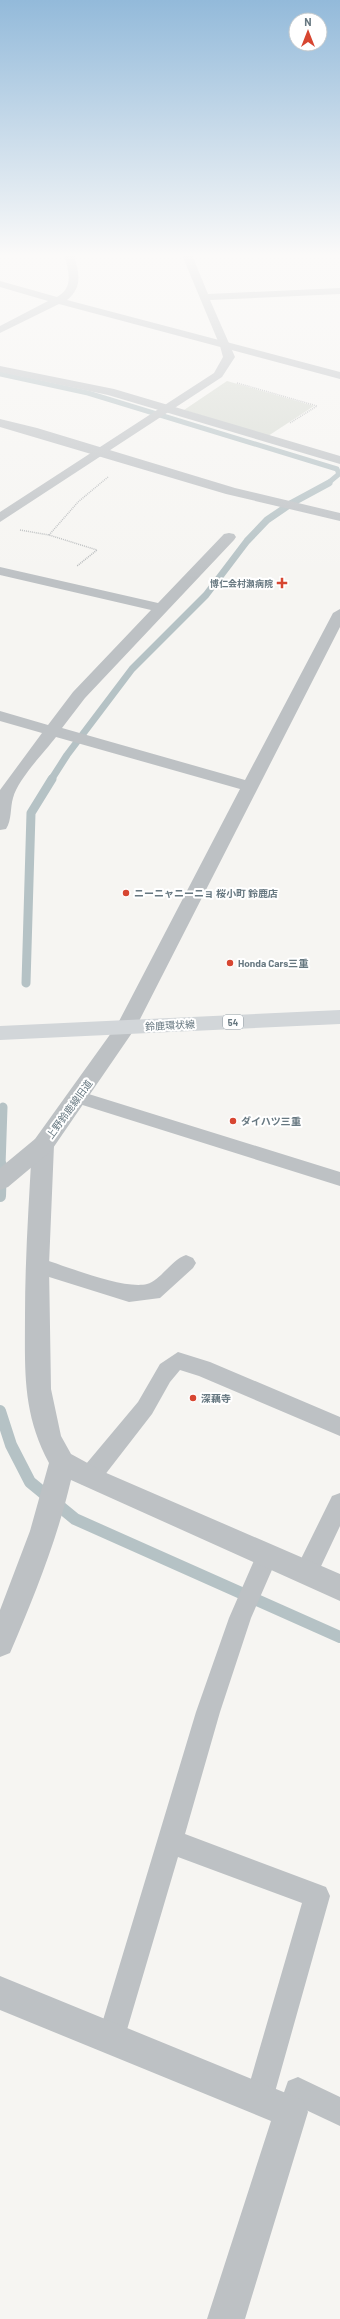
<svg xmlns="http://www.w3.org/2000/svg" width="340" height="2319" font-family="Barlow,'Noto Sans JP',sans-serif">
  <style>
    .green { fill: #d6dad2 }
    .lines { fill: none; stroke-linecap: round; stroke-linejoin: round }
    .stream-far3 { stroke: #b5c2c5; stroke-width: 5 }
    .stream-far2 { stroke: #b5c2c5; stroke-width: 7 }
    .stream-far1 { stroke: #b5c2c5; stroke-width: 9 }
    .stream { stroke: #b5c2c5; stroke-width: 12 }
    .path { stroke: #b7babc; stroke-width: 1.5; stroke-dasharray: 1 1; stroke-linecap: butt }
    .service { fill: #bdc1c4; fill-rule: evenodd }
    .minor { fill: #bdc1c4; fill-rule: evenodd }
    .tertiary { fill: #bdc1c4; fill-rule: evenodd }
    .primary { fill: #d2d6d9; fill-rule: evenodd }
    .poi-dot { fill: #d74631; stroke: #fff; stroke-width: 1.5 }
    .labels { text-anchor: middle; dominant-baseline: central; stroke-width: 4; stroke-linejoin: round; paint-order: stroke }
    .far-poi-label { font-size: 9px; font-weight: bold; fill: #677881; stroke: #fff; text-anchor: end }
    .shield { fill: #fff; stroke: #95a0a7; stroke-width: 1 }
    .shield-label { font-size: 9px; font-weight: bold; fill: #677881 }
    .poi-label { font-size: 10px; font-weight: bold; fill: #677881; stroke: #fff; text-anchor: start }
    .street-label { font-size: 10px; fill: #677881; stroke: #fff }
  </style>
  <rect width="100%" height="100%" fill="#f6f5f2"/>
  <!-- green -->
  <path class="green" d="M227 381 314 406 268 436 184 410Z"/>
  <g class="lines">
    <!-- stream-far3 -->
    <path class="stream-far3" d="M0 374 88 393 337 469 339 474 327 484"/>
    <!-- stream-far2 -->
    <path class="stream-far2" d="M51 780 67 755 132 669 206 595 247 541 267 520 292 503 329 483"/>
    <!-- stream-far1 -->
    <path class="stream-far1" d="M26 983 31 813 52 779
      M1 1166 3 1107"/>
    <!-- stream -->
    <path class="stream" d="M0 1196 1 1165
      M0 1411 11 1445 30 1482 75 1519 340 1637"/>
    <!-- path -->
    <path class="path" d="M237 383 317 406 290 423
      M20 530 49 535 97 550 77 566
      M49 535 78 502 108 477"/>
    <!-- service -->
    <path class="service" d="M79 1091 340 1172V1186L73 1102 70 1097 73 1092Z
      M186 1255 193 1258 196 1263 193 1268 160 1298 129 1302 30 1271 27 1265 30 1259 37 1257C63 1265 123 1290 147 1284 160 1281 171 1260 186 1255Z
      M178 1352 210 1362 340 1417V1436L199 1376 180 1370 170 1382 152 1414 104 1476 97 1484 89 1487 81 1484 78 1477 81 1470 138 1402 160 1364Z
      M340 1493V1526L314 1581 306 1584 298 1581 295 1573 298 1565 332 1496Z
      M267 1545 275 1549 278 1556 251 1618 220 1712 185 1834 326 1887 330 1896 273 2099 269 2109 259 2113 249 2109 245 2099 302 1903 178 1857 121 2050 111 2054 101 2050 97 2040 196 1712 229 1618 259 1549Z
      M298 2077 340 2097V2126L306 2110 301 2122 291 2126 281 2122 277 2112 288 2081Z"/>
    <!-- minor -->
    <path class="minor" d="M64 255H74C79 273 83 287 67 300L340 372V379L59 304 0 333V326L48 301 0 287V281L57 297C74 288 69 271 64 255Z
      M0 366 114 389 340 456V464L108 395 0 372Z
      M0 419 37 428 235 488 340 513V521L226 494 0 427Z
      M229 533 234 534 236 537 234 540 85 698 62 728 245 780 333 613 340 609V627L136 1027 133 1032 126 1034 119 1032 116 1027 240 789 56 737C43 754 18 779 13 798 10 808 12 820 6 829L0 830V790L42 733 0 721V711L48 725 73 692 151 610 0 575V567L158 603 224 534Z
      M43 1137 51 1139 54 1145 49 1265 51 1389 61 1436 71 1454 104 1472 340 1574V1601L71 1480C57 1540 34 1597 10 1653L0 1657V1610L30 1531 49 1463C22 1413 25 1369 25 1315 25 1258 29 1202 32 1145L35 1139Z
      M0 1976 303 2100 308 2112 245 2319H207L271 2121 0 2010Z"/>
    <!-- tertiary -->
    <path class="tertiary" d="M182 255H192L208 294 340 288V294L210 300 235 357 222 377 0 522V512L214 373 223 357 220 346Z
      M126 1020 133 1022 136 1027 51 1151 8 1187 0 1190V1168L35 1139 119 1022Z"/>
    <!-- primary -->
    <path class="primary" d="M340 1010V1024L0 1040V1026Z"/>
  </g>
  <!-- sky -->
  <linearGradient id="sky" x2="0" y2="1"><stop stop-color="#93bada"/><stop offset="0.44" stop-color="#fbfaf9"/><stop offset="1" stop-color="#fbfaf9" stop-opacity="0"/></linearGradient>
  <rect width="340" height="580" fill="url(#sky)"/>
  <!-- markers -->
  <g class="poi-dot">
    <path d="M280 577h4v4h4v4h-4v4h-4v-4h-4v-4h4z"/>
    <circle cx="126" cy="893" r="4"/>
    <circle cx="230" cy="963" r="4"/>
    <circle cx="233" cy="1121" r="4"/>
    <circle cx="193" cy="1398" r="4"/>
  </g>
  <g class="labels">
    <!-- far-poi labels -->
    <g class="far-poi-label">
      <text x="273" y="583">博仁会村瀬病院</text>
    </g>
    <!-- shield labels -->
    <rect class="shield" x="223" y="1015" width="20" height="14" rx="3"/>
    <g class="shield-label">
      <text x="233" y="1022">54</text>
    </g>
    <!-- poi labels -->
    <g class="poi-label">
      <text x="134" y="893">ニーニャニーニョ 桜小町 鈴鹿店</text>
      <text x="238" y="963">Honda Cars三重</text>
      <text x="241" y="1121">ダイハツ三重</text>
      <text x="201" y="1398">深藕寺</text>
    </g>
    <!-- street labels -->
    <g class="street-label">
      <text transform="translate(170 1025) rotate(-3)">鈴鹿環状線</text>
      <text transform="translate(69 1109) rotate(-54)">上野鈴鹿線旧道</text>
    </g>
  </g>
  <!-- north arrow -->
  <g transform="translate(308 32)"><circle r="19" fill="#ffffff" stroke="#c2c9cd"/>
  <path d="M0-3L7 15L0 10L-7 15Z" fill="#d74631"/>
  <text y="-6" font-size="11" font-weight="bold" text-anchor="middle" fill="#677881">N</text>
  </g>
</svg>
